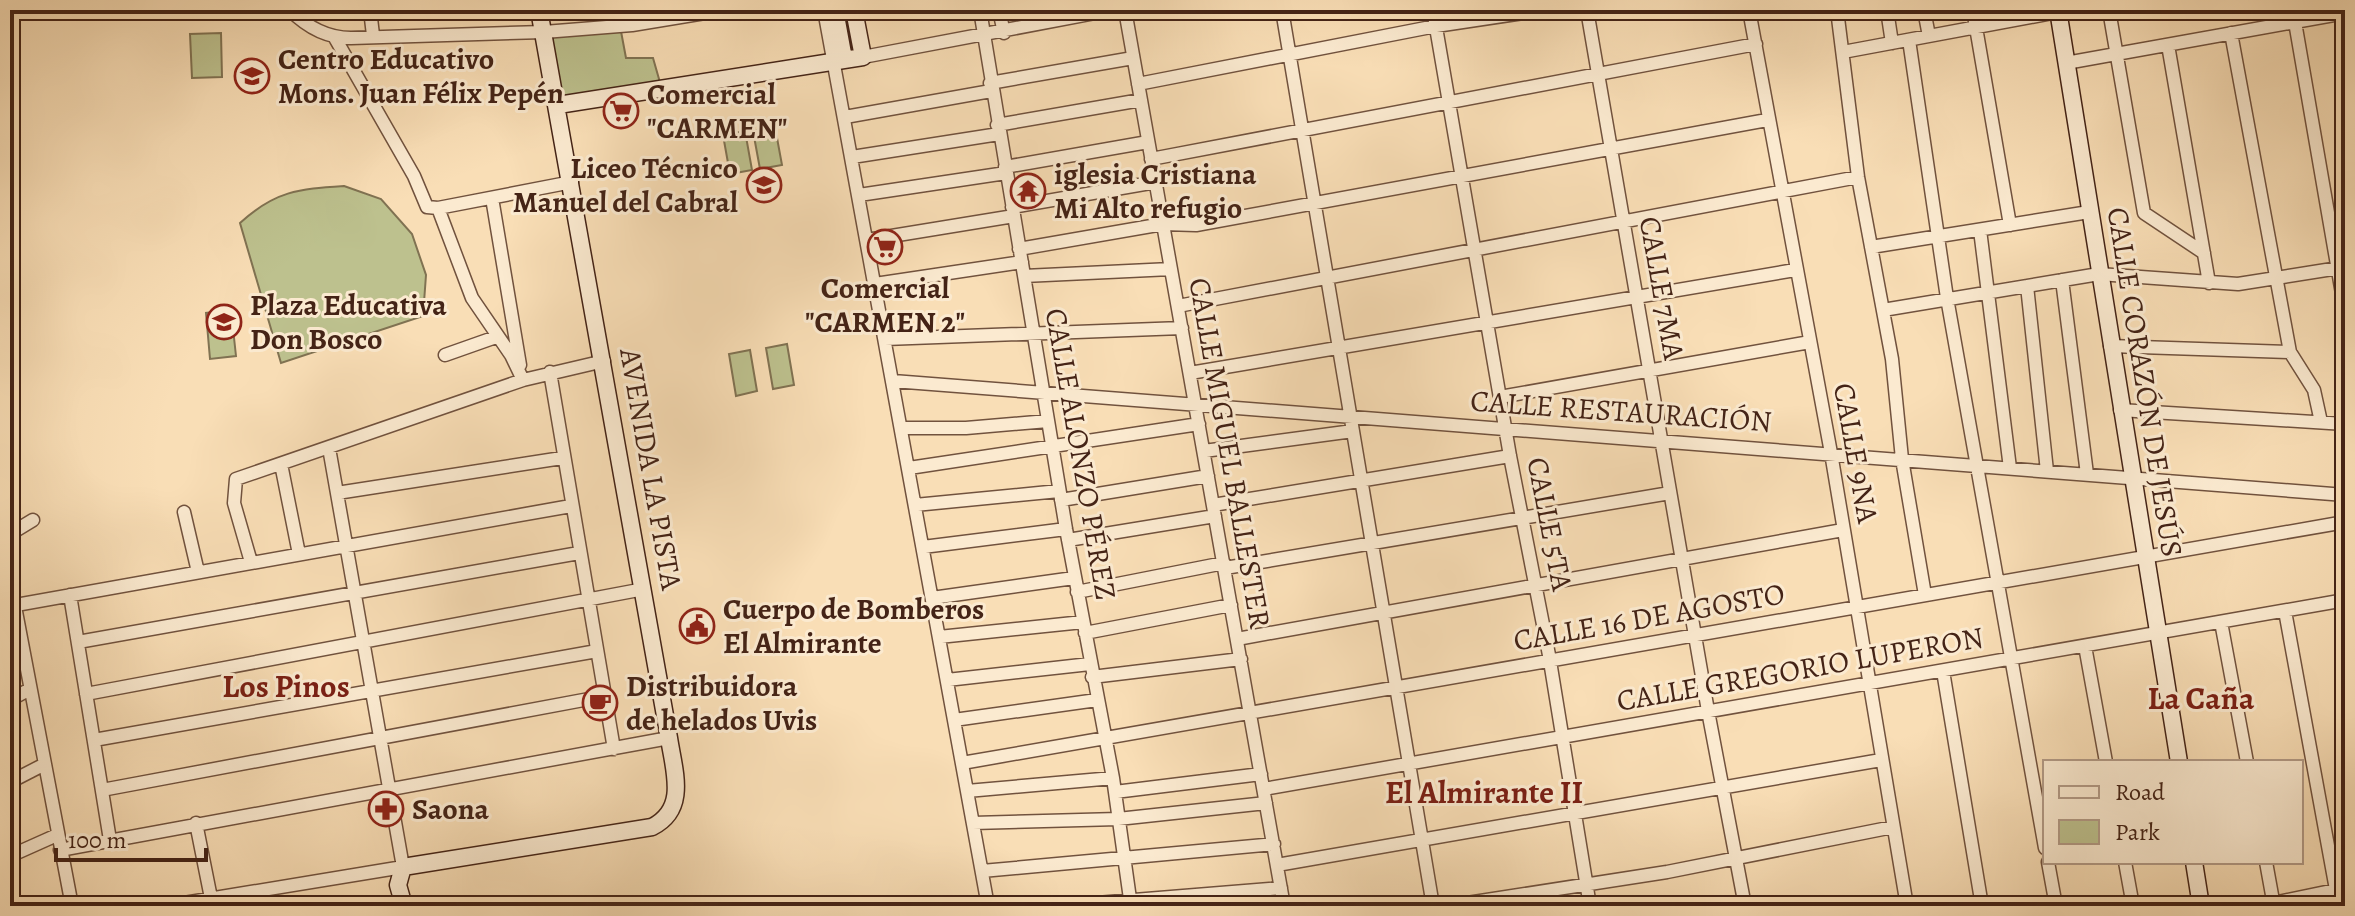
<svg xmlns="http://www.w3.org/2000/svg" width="2355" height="916" font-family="Alegreya,serif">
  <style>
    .green { fill: #bdc18e; stroke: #807252; stroke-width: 2 }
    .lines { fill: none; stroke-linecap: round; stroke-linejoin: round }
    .street-casing { stroke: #71523e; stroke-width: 15 }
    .secondary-casing { stroke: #442316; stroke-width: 19 }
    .street { stroke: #fbead0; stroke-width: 12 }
    .secondary { stroke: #fbead0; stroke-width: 16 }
    .labels { text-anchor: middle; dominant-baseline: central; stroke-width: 6; stroke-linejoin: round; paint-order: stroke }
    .poi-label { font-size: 30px; font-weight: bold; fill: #442316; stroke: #fbead0; text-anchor: start }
    .street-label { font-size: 30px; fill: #442316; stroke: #fbead0 }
    .neighbourhood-label { font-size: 32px; font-weight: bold; fill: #7a1f14; stroke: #fbead0 }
  </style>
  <rect width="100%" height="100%" fill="#f9deb6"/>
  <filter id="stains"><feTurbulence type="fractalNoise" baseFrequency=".0025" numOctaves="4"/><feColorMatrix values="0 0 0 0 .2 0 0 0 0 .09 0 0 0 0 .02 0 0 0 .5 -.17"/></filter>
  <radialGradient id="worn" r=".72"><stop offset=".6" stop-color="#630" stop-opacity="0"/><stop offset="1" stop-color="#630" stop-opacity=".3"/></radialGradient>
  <!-- green -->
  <path class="green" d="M620 26 626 58H653L661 86 558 105 544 32Z
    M221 33 222 77 192 78 190 34Z
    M775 127 782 165 760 169 753 131Z
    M745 131 752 170 730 174 723 135Z
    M344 186 381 199 412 234 426 275 423 316 281 363 240 223C275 191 298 189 344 186Z
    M231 310 236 356 210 359 206 313Z
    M787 344 794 385 773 389 766 348Z
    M750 350 757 391 736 396 729 354Z"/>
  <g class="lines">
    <!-- street casing -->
    <g class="street-casing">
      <path id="street" d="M290 10C308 28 327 38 351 38L544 32 632 25 723 10
        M370 10 373 35
        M824 10 988 906
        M980 10 1066 529 1113 778 1131 906
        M999 10 1004 33
        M1125 10 1284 906
        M1282 10 1433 906
        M1433 10 1510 456 1549 655 1590 906
        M1587 10 1708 711 1745 906
        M1749 10 1831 453 1907 906
        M1837 10 1858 177 1892 359 1902 459 1925 595
        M1887 10 1892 43
        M1924 10 1929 36
        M1973 10 2010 225
        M2109 10 2144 213 2204 253
        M2295 22 2345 311
        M2231 33 2290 352 2314 390 2321 422
        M335 38 414 176 427 207 438 208 472 298 511 355 523 380
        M1909 40 1947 298 2045 848
        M2168 45 2209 283
        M1843 52 2058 12
        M863 57 1111 10
        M2066 63 2345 13
        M990 83 1133 58
        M1138 84 1436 26 1543 10
        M845 117 991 91
        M997 125 1141 100
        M852 157 999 134
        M1151 159 1756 44
        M1005 167 1148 142
        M859 195 1006 173
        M492 198 520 365
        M1012 207 1156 182
        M438 208 572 182
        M1980 230 2010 468
        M867 240 1014 216
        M1871 247 2089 212
        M1019 249 1163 224 1196 225 1767 120
        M1024 276 1171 269
        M2062 280 2087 474
        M875 284 1022 262
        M2027 286 2047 471
        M1178 306 1858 177
        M1883 310 2099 274 2238 284 2345 267
        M885 339 1182 328
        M2110 346 2290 352
        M445 355 496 337
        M550 372 614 749
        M1190 373 1795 270
        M893 381 2345 495
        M1500 397 1810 342
        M2120 410 2345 424
        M901 428H966L1048 421
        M1204 451 1353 431
        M281 464 299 554
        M909 468 1199 424
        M337 493 562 458
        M1061 500 1208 476
        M915 505 1059 491
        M1213 505 1510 456
        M184 512 198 572
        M10 534 33 520
        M1068 540 1215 516
        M923 547 1066 529
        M251 562 234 503 236 479 523 380 604 361
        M1225 568 1670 493
        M10 580 72 906
        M1077 592 1224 563
        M70 595 110 840
        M932 598 1074 578
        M2341 601 2345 618
        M16 605 571 506
        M2285 611 2339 906
        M2221 622 2247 762
        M1085 633 1231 605
        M939 637 1083 622
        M1237 639 1843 530
        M78 642 579 553
        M2085 646 2106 762
        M1943 671 1982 906
        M1092 677 1241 659
        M947 680 1090 664
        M86 694 644 589
        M10 700 30 689
        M954 720 1097 700
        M94 740 597 651
        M962 763 2345 522
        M10 782 43 765
        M1264 789 2345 600
        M102 790 605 696
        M967 791 1113 778
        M1115 792 1261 774
        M196 823 211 898
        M973 823 1118 819 1266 803
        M60 850 669 738
        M10 856 57 835
        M2048 862 2056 906
        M2125 862 2133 906
        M2266 862 2274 906
        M1277 865 1881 760
        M982 871 1274 844
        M166 906 403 867 329 448
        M1060 906 1281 888
        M1448 906 1667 872 1893 827
        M2259 906 2345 888"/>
    </g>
    <!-- secondary casing -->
    <g class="secondary-casing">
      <path id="secondary" d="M835 10 844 59
        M2058 10 2179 762
        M558 105 863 57 854 10
        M2194 862 2201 906
        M404 906 398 885 403 867 652 827C688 809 674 771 669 738L539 10"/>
    </g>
    <!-- street -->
    <use href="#street" class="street"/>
    <!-- secondary -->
    <use href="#secondary" class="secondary"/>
  </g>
  <!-- icons -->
  <defs>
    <g id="school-ring" transform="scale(1.8)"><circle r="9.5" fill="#fbead0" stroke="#8f2418" stroke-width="1.5"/><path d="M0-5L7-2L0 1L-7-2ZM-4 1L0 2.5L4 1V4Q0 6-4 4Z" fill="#8f2418"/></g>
    <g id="supermarket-ring" transform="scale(1.8)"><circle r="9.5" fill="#fbead0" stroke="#8f2418" stroke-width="1.5"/><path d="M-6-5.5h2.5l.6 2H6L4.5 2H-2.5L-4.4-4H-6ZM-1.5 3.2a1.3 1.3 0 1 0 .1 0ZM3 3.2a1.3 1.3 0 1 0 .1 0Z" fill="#8f2418"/></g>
    <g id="temple-ring" transform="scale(1.8)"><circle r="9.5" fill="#fbead0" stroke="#8f2418" stroke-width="1.5"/><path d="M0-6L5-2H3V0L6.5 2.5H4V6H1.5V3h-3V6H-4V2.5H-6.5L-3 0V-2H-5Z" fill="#8f2418"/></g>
    <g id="civic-ring" transform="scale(1.8)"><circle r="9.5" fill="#fbead0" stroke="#8f2418" stroke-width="1.5"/><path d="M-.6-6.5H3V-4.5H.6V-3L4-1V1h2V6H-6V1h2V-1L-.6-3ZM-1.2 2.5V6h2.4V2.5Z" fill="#8f2418"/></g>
    <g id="cafe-ring" transform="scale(1.8)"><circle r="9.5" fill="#fbead0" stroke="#8f2418" stroke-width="1.5"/><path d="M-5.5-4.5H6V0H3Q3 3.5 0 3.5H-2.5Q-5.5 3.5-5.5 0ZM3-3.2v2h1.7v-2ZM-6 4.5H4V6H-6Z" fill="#8f2418"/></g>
    <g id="pharmacy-ring" transform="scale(1.8)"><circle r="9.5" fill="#fbead0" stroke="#8f2418" stroke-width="1.5"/><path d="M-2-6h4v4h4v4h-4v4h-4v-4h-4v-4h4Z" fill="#8f2418"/></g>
  </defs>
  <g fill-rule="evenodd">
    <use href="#school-ring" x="252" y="76"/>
    <use href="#supermarket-ring" x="621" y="111"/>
    <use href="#school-ring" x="764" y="185"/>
    <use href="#temple-ring" x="1028" y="191"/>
    <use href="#supermarket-ring" x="885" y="247"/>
    <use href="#school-ring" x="224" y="322"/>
    <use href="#civic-ring" x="697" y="626"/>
    <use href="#cafe-ring" x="600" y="703"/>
    <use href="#pharmacy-ring" x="386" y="809"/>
  </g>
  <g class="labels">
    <!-- poi labels -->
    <g class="poi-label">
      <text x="278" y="59">Centro Educativo<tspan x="278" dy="34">Mons. Juan Félix Pepén</tspan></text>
      <text x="647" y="94">Comercial<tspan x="647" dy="34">"CARMEN"</tspan></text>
      <text x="738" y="168" text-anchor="end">Liceo Técnico<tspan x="738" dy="34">Manuel del Cabral</tspan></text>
      <text x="1054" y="174">iglesia Cristiana<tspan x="1054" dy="34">Mi Alto refugio</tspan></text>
      <text x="885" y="288" text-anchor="middle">Comercial<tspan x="885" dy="34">"CARMEN 2"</tspan></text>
      <text x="250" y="305">Plaza Educativa<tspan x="250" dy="34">Don Bosco</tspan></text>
      <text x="723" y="609">Cuerpo de Bomberos<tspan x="723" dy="34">El Almirante</tspan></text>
      <text x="626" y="686">Distribuidora<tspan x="626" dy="34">de helados Uvis</tspan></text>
      <text x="412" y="809">Saona</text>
    </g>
    <!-- street labels -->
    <g class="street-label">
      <text transform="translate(1662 288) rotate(80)">CALLE 7MA</text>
      <text transform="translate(2145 382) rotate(81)">CALLE CORAZÓN DE JESÚS</text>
      <text transform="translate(1621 411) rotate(4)">CALLE RESTAURACIÓN</text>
      <text transform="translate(1230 453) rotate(80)">CALLE MIGUEL BALLESTER</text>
      <text transform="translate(1856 453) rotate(80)">CALLE 9NA</text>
      <text transform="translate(1081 454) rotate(80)">CALLE ALONZO PÉREZ</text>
      <text transform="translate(651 469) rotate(80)">AVENIDA LA PISTA</text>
      <text transform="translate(1550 524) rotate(79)">CALLE 5TA</text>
      <text transform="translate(1649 617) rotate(-10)">CALLE 16 DE AGOSTO</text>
      <text transform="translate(1800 669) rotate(-10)">CALLE GREGORIO LUPERON</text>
    </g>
    <!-- neighbourhood labels -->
    <g class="neighbourhood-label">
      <text x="286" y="686">Los Pinos</text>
      <text x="2201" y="698">La Caña</text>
      <text x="1484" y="792">El Almirante II</text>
    </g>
  </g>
  <!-- margin -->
  <rect width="2355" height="916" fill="none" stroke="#f9deb6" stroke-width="40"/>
  <rect x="12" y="12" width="2331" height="892" fill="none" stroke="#442316" stroke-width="4"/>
  <rect x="20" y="20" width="2315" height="876" fill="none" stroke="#442316" stroke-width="2"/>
  <!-- legend -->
  <rect x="2043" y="760" width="260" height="104" fill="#fbead0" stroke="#b29a86" stroke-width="2"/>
  <rect x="2059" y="786" width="40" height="12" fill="#fbead0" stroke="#b29a86" stroke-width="2"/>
  <text x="2115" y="800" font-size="24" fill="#442316">Road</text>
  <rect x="2059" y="820" width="40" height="24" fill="#bdc18e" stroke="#b29a86" stroke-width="2"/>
  <text x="2115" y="840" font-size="24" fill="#442316">Park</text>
  <!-- scale -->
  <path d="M56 848v12h150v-12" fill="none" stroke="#442316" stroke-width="4"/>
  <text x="68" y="848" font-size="24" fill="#442316" stroke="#fbead0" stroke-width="6" paint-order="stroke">100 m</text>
  <rect width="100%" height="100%" filter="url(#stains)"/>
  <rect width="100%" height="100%" fill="url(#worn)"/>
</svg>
